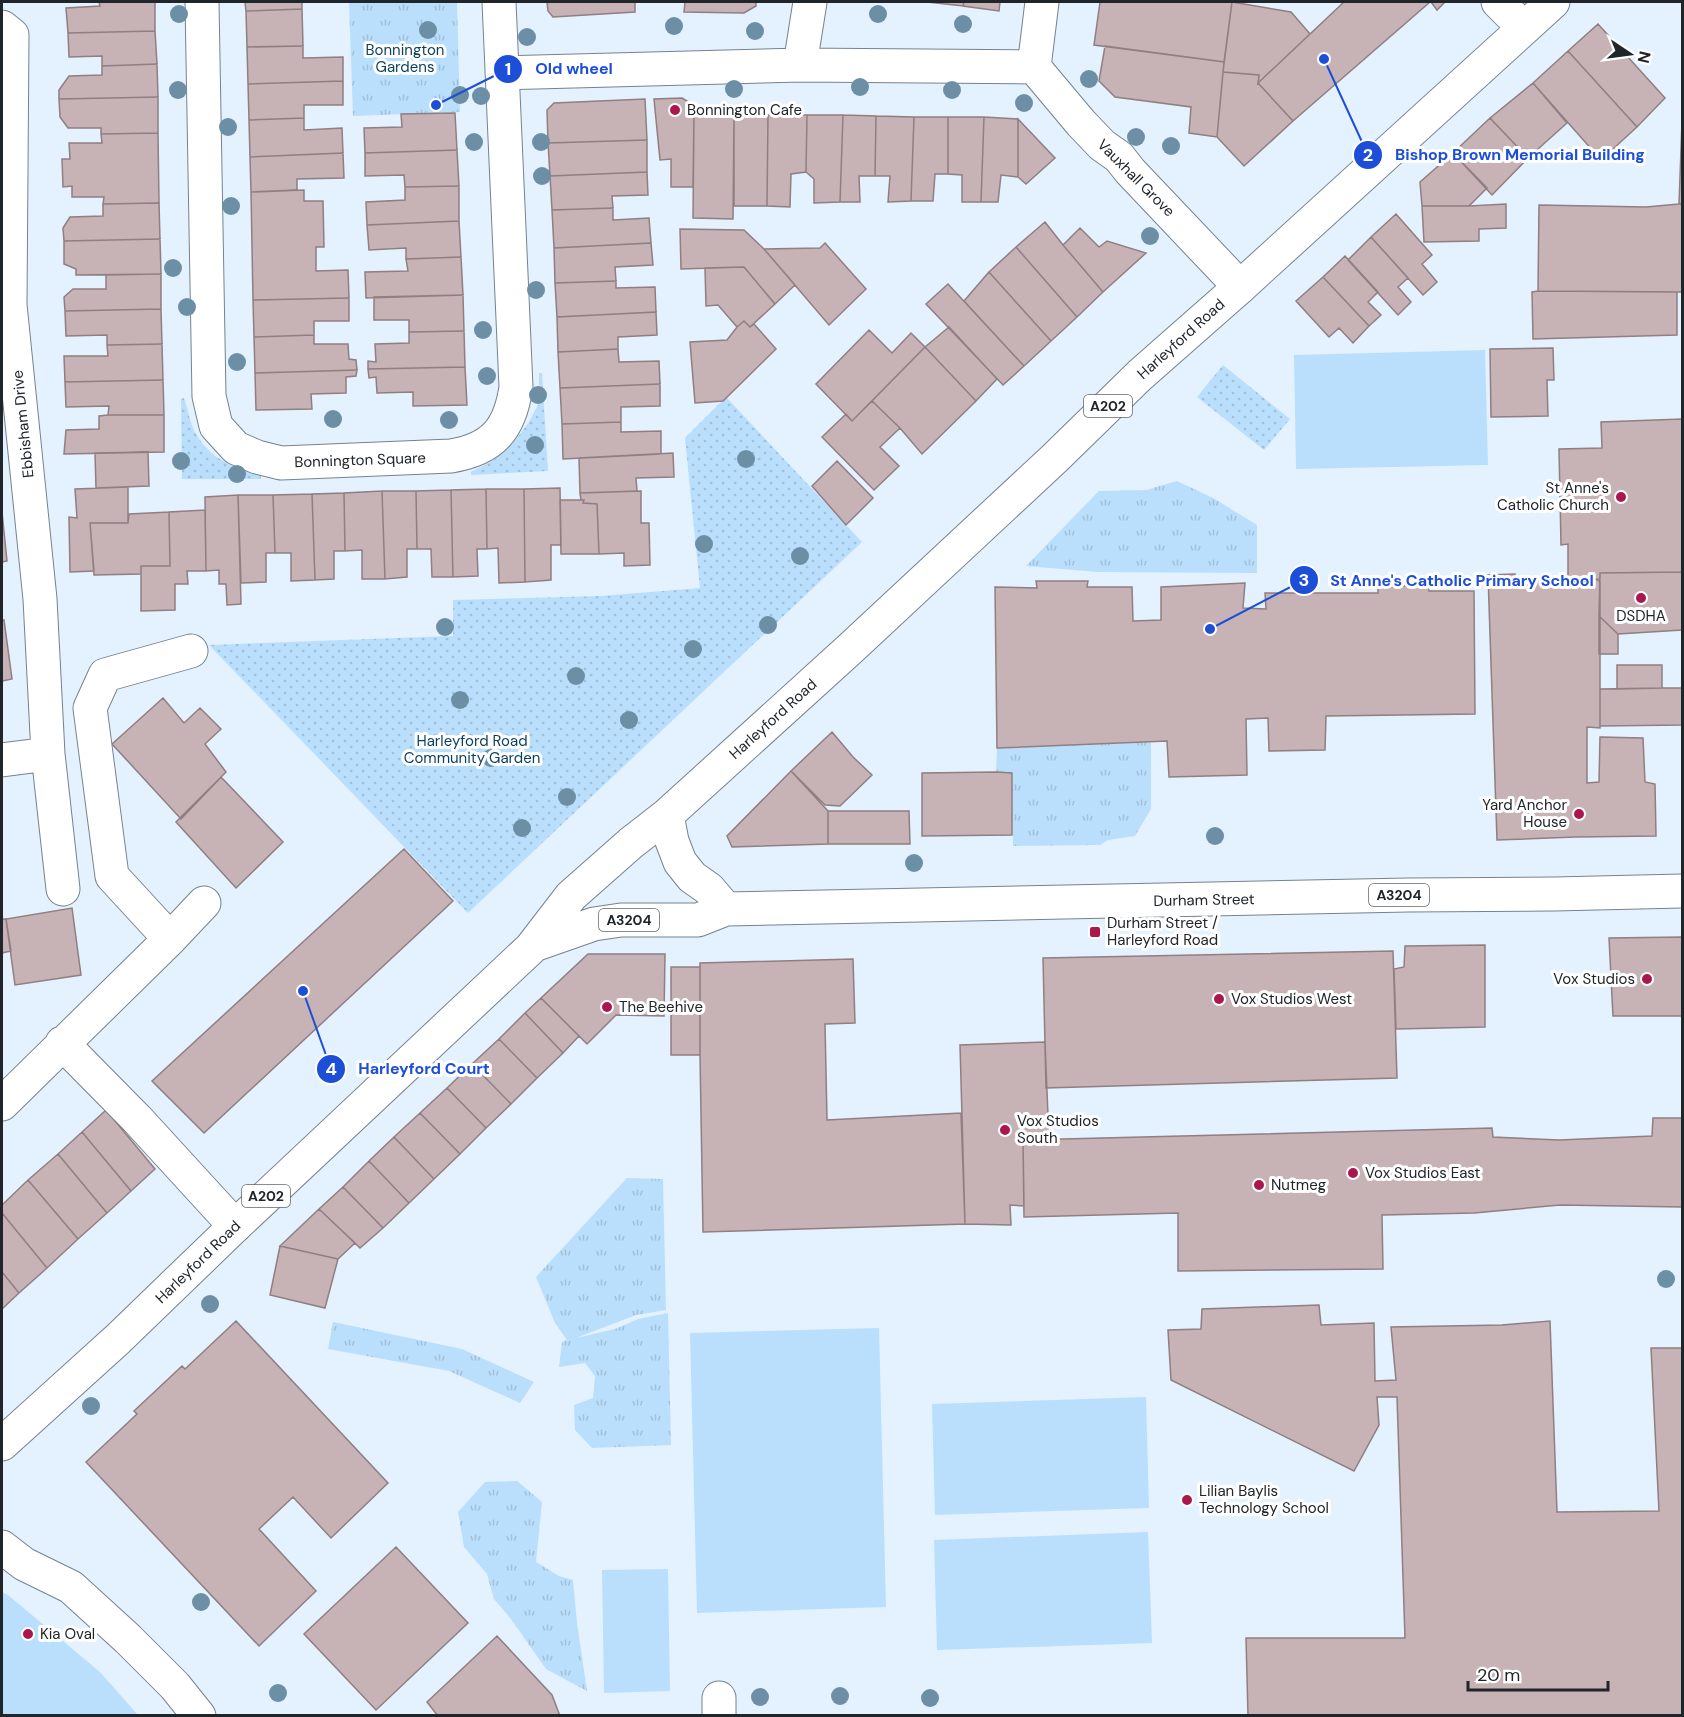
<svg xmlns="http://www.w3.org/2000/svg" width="1684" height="1717" font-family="'DM Sans',sans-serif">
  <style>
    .grass { fill: url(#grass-tufts) }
    .garden { fill: url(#garden-dots) }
    .pitch { fill: #badffc }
    .building { fill: #c7b3b6; stroke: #907e81; stroke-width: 1.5 }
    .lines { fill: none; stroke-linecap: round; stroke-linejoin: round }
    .minor-casing { stroke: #75838d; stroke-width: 35 }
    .highway-casing { stroke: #75838d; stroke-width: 35 }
    .minor { stroke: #fff; stroke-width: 33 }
    .highway { stroke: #fff; stroke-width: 33 }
    .tree { fill: #6c8fa5 }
    .poi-dot { fill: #aa174c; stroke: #fff; stroke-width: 2 }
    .labels { text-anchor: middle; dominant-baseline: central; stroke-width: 6; stroke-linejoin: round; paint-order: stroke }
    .shield { fill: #fff; stroke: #63666a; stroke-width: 1.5 }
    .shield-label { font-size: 14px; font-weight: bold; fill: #20252a }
    .park-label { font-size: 15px; fill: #0a3e5d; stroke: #fff }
    .poi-label { font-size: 15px; fill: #20252a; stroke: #fff; text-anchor: start }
    .street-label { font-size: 15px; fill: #20252a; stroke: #fff }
    .leader { fill: none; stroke: #1d4ed8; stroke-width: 2 }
    .callout-dot { fill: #1d4ed8; stroke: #fff; stroke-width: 2 }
    .mark-label { font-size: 18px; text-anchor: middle; font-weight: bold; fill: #fff }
    .callout-label { font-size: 16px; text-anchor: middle; font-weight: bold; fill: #1d4ed8; stroke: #fff; stroke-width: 6; stroke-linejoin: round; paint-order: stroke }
  </style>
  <defs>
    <pattern id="grass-tufts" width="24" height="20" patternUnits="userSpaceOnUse" patternTransform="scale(1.5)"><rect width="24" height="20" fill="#badffc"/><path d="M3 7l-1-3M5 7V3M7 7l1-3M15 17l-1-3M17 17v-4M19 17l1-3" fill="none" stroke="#a0bfd8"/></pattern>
    <pattern id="garden-dots" width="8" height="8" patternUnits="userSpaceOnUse" patternTransform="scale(1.5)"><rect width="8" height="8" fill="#badffc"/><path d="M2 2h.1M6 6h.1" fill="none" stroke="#a0bfd8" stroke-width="1.8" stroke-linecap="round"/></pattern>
  </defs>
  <rect width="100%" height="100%" fill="#e3f2fe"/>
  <!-- grass -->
  <path class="grass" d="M349 2H457L460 112 353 116Z
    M1177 481 1213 498 1257 525V573L1098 572 1026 566 1099 491 1146 490Z
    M1151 741V809L1135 836 1108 840 1100 845 1013 846 1012 773 996 772 997 748Z
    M627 1178 663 1179 666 1310 636 1315 576 1338 615 1329 638 1319 668 1313 671 1445 592 1448 575 1430 574 1405 593 1398 595 1376 585 1363 559 1367 562 1342 567 1340 555 1323 536 1277Z
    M333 1322 462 1349 534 1382 520 1403 449 1371 328 1349Z
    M517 1481 542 1502 536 1562 559 1576 573 1580 577 1623 587 1691 546 1669 511 1619 494 1599 487 1574 464 1547 458 1512 485 1482Z"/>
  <!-- garden -->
  <path class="garden" d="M1223 365 1290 419 1264 450 1197 397Z
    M539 373H542L548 471 471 475V472L494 460 514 442 529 422 539 403Z
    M726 397 862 542 468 913 209 645 453 636V600L601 596 700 588 685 438Z
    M184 398C188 409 190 424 196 434 212 461 234 467 261 475V479H182L181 399Z"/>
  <!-- pitch -->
  <path class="pitch" d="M1485 350 1488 465 1296 469 1294 355Z
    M879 1328 886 1607 697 1613 690 1333Z
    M1146 1397 1149 1508 935 1515 932 1404Z
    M1148 1532 1152 1643 937 1650 934 1540Z
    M668 1569 670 1691 604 1693 602 1570Z
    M2 1592 8 1595 100 1672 138 1715H2Z"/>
  <!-- building -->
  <path class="building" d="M99 2H155V31L68 33 66 8 100 6Z
    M245 2H302V9L246 11Z
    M547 2H635V12L553 17 548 11Z
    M685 2H756V6L744 13 684 12Z
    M927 2H964L963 6Z
    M964 2H1000L999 11 963 6Z
    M1100 2H1232L1224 62 1094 45Z
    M1232 2 1291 12 1310 34 1258 83 1259 75 1223 72Z
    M1344 2H1430L1293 121 1258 83Z
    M1431 2H1445L1437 10Z
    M302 9 303 46 247 47 246 11Z
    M1598 24 1665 98 1637 127 1568 51Z
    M155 31 157 64 102 66V56L69 57 68 33Z
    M303 46V58L343 57V81L248 84 247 47Z
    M1105 46 1224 62 1217 137 1189 133 1191 107 1115 97 1099 81Z
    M1568 51 1637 127 1601 160 1533 83Z
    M157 64 158 97 59 99V90L69 76 102 75V66Z
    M1223 72 1259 75 1258 83 1293 121 1244 166 1217 137Z
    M343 81V105H304V118L249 120 248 84Z
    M1533 83 1567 123 1528 158 1490 118Z
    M158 97V133L101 134V128H68L60 117 59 99Z
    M682 98 687 101V114H694L693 187H671V159L660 160 654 99Z
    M645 99 647 140 548 143 547 110 554 103Z
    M455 113 457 150 365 153 364 128 402 127 401 114Z
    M694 114 734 115 733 219 693 218Z
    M734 115H768L767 206H734Z
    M768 115H807L806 172 791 174 790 207 767 206Z
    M807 115H843L840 202 814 203V179L806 172Z
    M843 115 876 116 875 176H859L860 202H840Z
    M876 116 914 117 911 201 888 202 890 176H875Z
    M914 117H948V174H935L933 201H911Z
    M948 117H984L981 202H962V175L948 174Z
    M984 117 1018 119V177L1001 175 998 202H981Z
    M304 118V130L342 128 343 153 250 157 249 120Z
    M1490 118 1528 158 1492 195 1453 153Z
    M1018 119 1055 158 1026 184 1018 177Z
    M1682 122V204H1679Z
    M158 133 159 203 103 204 104 197H72V186L63 187 62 159H70L69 143H102L101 134Z
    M647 140V172L550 176 548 143Z
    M457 150 459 186 405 187 404 175 365 176V153Z
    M343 153 344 178 297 179V190L251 192 250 157Z
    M1453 153 1487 188 1469 206H1422L1420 182Z
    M647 172 648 195 612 196 613 208 552 210 550 176Z
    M459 186V221L367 225 366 202 405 200V187Z
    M304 190V201H323L324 247H316V271L348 270 349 298 253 300 251 192Z
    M159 203 160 239 64 241 63 228 70 217 103 216V204Z
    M1506 204V228L1479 229V241L1424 242 1422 206H1469Z
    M1679 204H1682V292L1538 291 1539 205 1646 207Z
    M613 208V220L649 218 651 243 554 248 552 210Z
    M1396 214 1432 255 1422 264 1437 282 1423 295 1371 237Z
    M459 221 461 257 406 259V248L369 250 367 225Z
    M1045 222 1063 245 1103 292 1077 317 1016 247Z
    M1080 228 1099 247 1107 241 1146 253 1103 292 1063 245Z
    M680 229 744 230 764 249 795 285 775 304 744 267 681 269Z
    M1371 237 1408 278 1398 287 1411 302 1398 315 1348 260Z
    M160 239 161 274 76 275V269L64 264V241Z
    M651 243 653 265 615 267 616 281 555 283 554 248Z
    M825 243 866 289 829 325 764 249 820 248Z
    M1016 247 1077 317 1051 341 989 272Z
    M1345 256 1378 292 1368 302 1381 315 1369 326 1323 277Z
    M461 257 463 295 366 298 365 272 408 271 406 259Z
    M744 267 775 304 750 327 744 321 737 327 718 305 706 306 705 268Z
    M989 272 1051 341 1024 366 964 301Z
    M161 274V309L65 311 64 297 73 289H106V275Z
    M1323 277 1369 326 1353 343 1339 328 1329 337 1296 301Z
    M616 281V288L655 287 656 312 557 317 555 283Z
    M948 284 1024 366 1003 385 926 304Z
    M1538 291 1677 292V335L1533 339 1532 292Z
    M463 295 464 331 409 332V320H374V297Z
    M349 298V321H314V335L254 337 253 300Z
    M161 309 162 344 107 345V335L66 336 65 311Z
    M656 312 657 335 618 337V349L558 352 557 317Z
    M744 321 750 327 754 324 776 349 723 401 695 403 690 342 727 340 737 327Z
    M949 327 997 379 976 401 925 347Z
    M869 330 892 353 911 333 925 347 852 421 816 384Z
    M464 331 465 367 368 369V361L376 362 375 344 409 343V332Z
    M314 335V344H348L349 359 356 360 357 370 255 373 254 337Z
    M162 344 163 380 65 382 64 356H108L107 345Z
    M925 347 976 401 922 454 900 428 872 401Z
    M1553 348 1554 380H1547L1548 416 1491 417 1490 349Z
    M618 349 619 362 659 361 660 384 560 388 558 352Z
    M465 367 467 405 413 406V392L377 393 376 377 369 378 368 369Z
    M357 370 356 376 346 377V393L311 394 312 409 256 410 255 373Z
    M163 380 164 415H108L109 406 66 407 65 382Z
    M660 384V406L621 407V422L562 424 560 388Z
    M872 401 900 428 880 447 899 466 874 490 822 437 846 414 852 421Z
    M108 415H164V452L64 454 66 430 99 429V416Z
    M1682 419V572L1600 573V579L1568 581V544L1561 545 1559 449 1602 448 1601 422Z
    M621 422V432L661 431V454L563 459 562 424Z
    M148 452 149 486 96 488 95 453Z
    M673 453 674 477 636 478 637 491 580 493 579 458Z
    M837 461 873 498 846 525 812 486Z
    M128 487V523H90L94 571 70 572 69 517 77 518 75 489Z
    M560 488 561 545H551V580L525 582 524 489Z
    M486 489H524L525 582 499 583 498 548 487 549Z
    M486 489 487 549H477L478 576 453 577 451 490Z
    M451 490 453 577H432L431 549H417L416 491Z
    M382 491H416L417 549H407V577L385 579Z
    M382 491 385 579H362V550L345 551 344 493Z
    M641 491V523H649L650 565 624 566V553L599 554 597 504 583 503 584 500H581L580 493Z
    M344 493 345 551H334V579L315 580 312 494Z
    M312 494 315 580 291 581V553H275L273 495Z
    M238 495 241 604 227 605 226 584H219V570L206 571 205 497Z
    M238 495H273L275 553H266V582L241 583Z
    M560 500H584L583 503 597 504 599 554H561Z
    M205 510 206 571H187L188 584H175V610L141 611V566H170L169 512Z
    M2 512 7 561 2 562Z
    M169 512 170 566H141V574L94 575 90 523H128L129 514Z
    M1682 572V630L1618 634 1599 616 1600 573Z
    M1515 574V582L1596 579 1600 582V728L1587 727V783L1599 782 1600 737 1643 738 1645 782 1655 784 1656 836 1575 837 1497 840 1488 575Z
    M1036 581H1088L1087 587H1132L1133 621 1161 620V587L1245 583 1243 608 1266 609 1265 593H1378V587L1428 585 1429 591H1474L1475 714 1326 716 1325 750 1269 751 1268 718 1246 719 1247 775 1169 777 1167 741 997 748 995 587 1037 588Z
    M1599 616 1618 634V654H1599Z
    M4 620 12 679 2 681V621Z
    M1617 665H1662V688L1617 689Z
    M1662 688H1682V725L1600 726V689Z
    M163 698 184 723 200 708 221 729 205 744 226 772 181 819 112 744Z
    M832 732 853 757 872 775 840 806 825 805 791 771Z
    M791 771 828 811V844L732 847 727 836Z
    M996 772 1012 773V835L922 836V773Z
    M221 777 283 842 236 888 176 822Z
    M828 811H909L910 844H828Z
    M404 849 453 901 204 1133 152 1081Z
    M72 908 81 975 15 985 6 919Z
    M2 919H6L11 951 2 953Z
    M1682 937V1016H1613L1609 938Z
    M1485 945V1027L1396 1029 1394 969 1404 967 1405 946Z
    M1393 951 1397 1078 1046 1088 1043 958Z
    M588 954H665L664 1016 616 1015 587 1044 541 998Z
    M853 959 855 1023 825 1024 827 1120 961 1113 965 1224 703 1232 700 1055V963Z
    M671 967H700V1055H671Z
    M541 998 579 1036 563 1053 525 1013Z
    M525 1013 563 1053 537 1078 499 1039Z
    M499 1039 537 1078 511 1104 472 1064Z
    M1045 1042 1049 1140H1023L1024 1206 1010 1205 1011 1225 965 1224 960 1045Z
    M472 1064 511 1104 486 1128 447 1088Z
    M447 1088 486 1128 460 1154 420 1113Z
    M106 1110 155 1169 131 1191 82 1132Z
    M420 1113 460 1154 434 1179 394 1137Z
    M1653 1118H1682V1207L1560 1205 1474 1213 1382 1215 1383 1269 1178 1271V1213L1024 1217 1023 1140 1492 1128 1493 1137 1559 1140 1652 1136Z
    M82 1132 131 1191 107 1213 58 1154Z
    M394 1137 434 1179 409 1203 369 1161Z
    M58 1154 107 1213 78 1239 28 1180Z
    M369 1161 409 1203 383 1228 343 1187Z
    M28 1180 78 1239 47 1268 2 1213V1205Z
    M343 1187 383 1228 360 1248 319 1209Z
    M319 1209 355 1243 338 1259 280 1246Z
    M2 1213 47 1268 19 1293 2 1272Z
    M280 1246 338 1259 325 1308 270 1295Z
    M2 1272 19 1293 2 1309Z
    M1319 1305 1321 1325 1374 1323 1375 1381 1396 1380 1391 1327 1502 1325 1550 1321 1557 1512 1659 1511 1651 1348H1682V1716H1248L1246 1638H1405L1397 1397H1377L1379 1425 1354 1471 1171 1380 1168 1330 1201 1329 1202 1309Z
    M236 1321 388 1483 331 1538 293 1497 259 1529 316 1591 259 1646 86 1462 137 1414 134 1411 182 1366 185 1369Z
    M396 1547 468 1623 376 1710 304 1634Z
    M497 1636 552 1695 560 1716H438L427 1702Z"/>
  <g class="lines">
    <!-- minor casing -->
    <g class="minor-casing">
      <path id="minor" d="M202 2 209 396 216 426 236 448 257 457 281 463 451 456C493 449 510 429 516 387L499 2
        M1042 2 1034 67 1081 123 1102 145 1119 157 1130 171 1240 287
        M1498 2 1524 28
        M2 27 12 35 10 305 40 599 48 754 63 889
        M800 65 810 2
        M502 73 800 65 1034 67
        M2 760 48 754
        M170 939 112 876 90 708 105 675 191 651
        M62 1043 137 1119 235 1226
        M2 1104 170 939 204 903
        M2 1547 24 1564 71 1587 128 1639 175 1686 199 1716
        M719 1698V1716"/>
    </g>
    <!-- highway casing -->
    <g class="highway-casing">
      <path id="highway" d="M667 815 672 841 680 862 692 877 709 889 726 909
        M534 945 594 924 621 920H698L726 909 1408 895 1554 894 1682 891
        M2 1444 118 1339 235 1226 531 948 571 896 631 843 667 815 851 648 1055 458 1140 375 1240 287 1553 2"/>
    </g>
    <!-- minor -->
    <use href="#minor" class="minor"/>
    <!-- highway -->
    <use href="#highway" class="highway"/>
  </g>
  <!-- trees -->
  <g class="tree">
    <circle cx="179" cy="14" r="9"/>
    <circle cx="878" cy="14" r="9"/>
    <circle cx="963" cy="24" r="9"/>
    <circle cx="674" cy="26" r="9"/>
    <circle cx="428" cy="30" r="9"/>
    <circle cx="755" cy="31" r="9"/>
    <circle cx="527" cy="37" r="9"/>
    <circle cx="1089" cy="79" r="9"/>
    <circle cx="860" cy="87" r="9"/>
    <circle cx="734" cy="89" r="9"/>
    <circle cx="178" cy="90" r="9"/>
    <circle cx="952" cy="90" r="9"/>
    <circle cx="460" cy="95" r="9"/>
    <circle cx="481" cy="96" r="9"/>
    <circle cx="1024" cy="103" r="9"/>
    <circle cx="228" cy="127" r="9"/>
    <circle cx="1136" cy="137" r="9"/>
    <circle cx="474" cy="142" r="9"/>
    <circle cx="541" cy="142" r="9"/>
    <circle cx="1171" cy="146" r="9"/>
    <circle cx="542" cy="176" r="9"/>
    <circle cx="231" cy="206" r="9"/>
    <circle cx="1150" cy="236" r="9"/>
    <circle cx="173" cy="268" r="9"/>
    <circle cx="536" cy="290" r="9"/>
    <circle cx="187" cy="307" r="9"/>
    <circle cx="483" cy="330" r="9"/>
    <circle cx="237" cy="362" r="9"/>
    <circle cx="487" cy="376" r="9"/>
    <circle cx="538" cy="395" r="9"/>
    <circle cx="333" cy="419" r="9"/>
    <circle cx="449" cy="420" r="9"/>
    <circle cx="535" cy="445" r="9"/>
    <circle cx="746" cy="459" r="9"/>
    <circle cx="181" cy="461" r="9"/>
    <circle cx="237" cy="474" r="9"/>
    <circle cx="704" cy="544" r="9"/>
    <circle cx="800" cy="556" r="9"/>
    <circle cx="768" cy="625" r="9"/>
    <circle cx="445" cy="627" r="9"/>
    <circle cx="693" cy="649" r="9"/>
    <circle cx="576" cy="676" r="9"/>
    <circle cx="460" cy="700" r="9"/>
    <circle cx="629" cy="720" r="9"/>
    <circle cx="491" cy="758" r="9"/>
    <circle cx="567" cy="797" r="9"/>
    <circle cx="522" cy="828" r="9"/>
    <circle cx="1215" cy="836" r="9"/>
    <circle cx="914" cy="863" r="9"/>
    <circle cx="1666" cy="1279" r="9"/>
    <circle cx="210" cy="1304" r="9"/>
    <circle cx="91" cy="1406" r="9"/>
    <circle cx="201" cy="1602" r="9"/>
    <circle cx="278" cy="1693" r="9"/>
    <circle cx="840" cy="1696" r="9"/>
    <circle cx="760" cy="1697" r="9"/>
    <circle cx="930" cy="1698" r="9"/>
  </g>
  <!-- markers -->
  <g class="poi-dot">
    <circle cx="675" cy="110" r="6"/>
    <circle cx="1621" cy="497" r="6"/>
    <circle cx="1641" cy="598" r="6"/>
    <circle cx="1579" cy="814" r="6"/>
    <rect x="1089" y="926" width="12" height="12" rx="3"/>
    <circle cx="1647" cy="979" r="6"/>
    <circle cx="1219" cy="999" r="6"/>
    <circle cx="607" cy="1007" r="6"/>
    <circle cx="1005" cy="1130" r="6"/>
    <circle cx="1353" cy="1173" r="6"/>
    <circle cx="1259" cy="1185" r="6"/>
    <circle cx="1187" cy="1500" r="6"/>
    <circle cx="28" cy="1634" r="6"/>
  </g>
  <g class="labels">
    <!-- shield labels -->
    <g class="shield">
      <rect x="1084" y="395" width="48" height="22" rx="4.5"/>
      <rect x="1369" y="884" width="60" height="22" rx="4.5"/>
      <rect x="599" y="909" width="60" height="22" rx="4.5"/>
      <rect x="242" y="1185" width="48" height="22" rx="4.5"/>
    </g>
    <g class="shield-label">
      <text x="1108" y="406">A202</text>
      <text x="1399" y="895">A3204</text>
      <text x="629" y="920">A3204</text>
      <text x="266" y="1196">A202</text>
    </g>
    <!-- park labels -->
    <g class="park-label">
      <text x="405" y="50">Bonnington<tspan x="405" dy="17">Gardens</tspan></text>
      <text x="472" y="741">Harleyford Road<tspan x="472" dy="17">Community Garden</tspan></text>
    </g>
    <!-- poi labels -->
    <g class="poi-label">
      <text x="687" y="110">Bonnington Cafe</text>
      <text x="1609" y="488" text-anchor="end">St Anne's<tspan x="1609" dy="17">Catholic Church</tspan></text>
      <text x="1641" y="616" text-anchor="middle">DSDHA</text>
      <text x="1567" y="805" text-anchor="end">Yard Anchor<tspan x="1567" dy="17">House</tspan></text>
      <text x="1107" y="923">Durham Street /<tspan x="1107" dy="17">Harleyford Road</tspan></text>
      <text x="1635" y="979" text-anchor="end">Vox Studios</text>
      <text x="1231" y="999">Vox Studios West</text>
      <text x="619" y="1007">The Beehive</text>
      <text x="1017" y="1121">Vox Studios<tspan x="1017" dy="17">South</tspan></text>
      <text x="1365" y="1173">Vox Studios East</text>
      <text x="1271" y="1185">Nutmeg</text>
      <text x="1199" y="1491">Lilian Baylis<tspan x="1199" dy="17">Technology School</tspan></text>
      <text x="40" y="1634">Kia Oval</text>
    </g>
    <!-- street labels -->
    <g class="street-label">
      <text transform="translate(1136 178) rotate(45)">Vauxhall Grove</text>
      <text transform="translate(1181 339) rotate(-42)">Harleyford Road</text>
      <text transform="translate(23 424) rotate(-96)">Ebbisham Drive</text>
      <text transform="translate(360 460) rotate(-2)">Bonnington Square</text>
      <text transform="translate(773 719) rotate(-42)">Harleyford Road</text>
      <text transform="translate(1204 900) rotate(-1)">Durham Street</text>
      <text transform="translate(198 1262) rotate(-44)">Harleyford Road</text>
    </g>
  </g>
  <!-- callouts -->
  <path class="leader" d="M436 105L508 69M1324 59L1368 155M1210 629L1304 580M303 991L331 1069"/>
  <g class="callout-dot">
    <circle cx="436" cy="105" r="6"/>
    <circle cx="1324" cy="59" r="6"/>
    <circle cx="1210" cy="629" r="6"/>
    <circle cx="303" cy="991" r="6"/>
    <circle cx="508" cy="69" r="15"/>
    <circle cx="1368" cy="155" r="15"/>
    <circle cx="1304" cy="580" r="15"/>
    <circle cx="331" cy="1069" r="15"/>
  </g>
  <g class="mark-label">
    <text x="508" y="75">1</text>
    <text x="1368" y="161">2</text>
    <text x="1304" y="586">3</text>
    <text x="331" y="1075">4</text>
  </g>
  <g class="callout-label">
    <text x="574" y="74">Old wheel</text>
    <text x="1520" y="160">Bishop Brown Memorial Building</text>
    <text x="1462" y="586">St Anne's Catholic Primary School</text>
    <text x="424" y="1074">Harleyford Court</text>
  </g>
  <!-- border -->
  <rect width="1684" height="1717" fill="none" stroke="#20252a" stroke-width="6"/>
  <!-- north arrow -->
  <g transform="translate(1630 54) rotate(103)" stroke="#ffffff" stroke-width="4.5" paint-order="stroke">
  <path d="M0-4.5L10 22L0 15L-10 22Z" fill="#20252a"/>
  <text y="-9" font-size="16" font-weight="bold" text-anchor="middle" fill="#20252a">N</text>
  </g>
  <!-- scale -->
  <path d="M1468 1681v9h140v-9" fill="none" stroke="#20252a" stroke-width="3"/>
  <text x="1477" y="1681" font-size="18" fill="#20252a" stroke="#ffffff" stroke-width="4.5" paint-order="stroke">20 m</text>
</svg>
